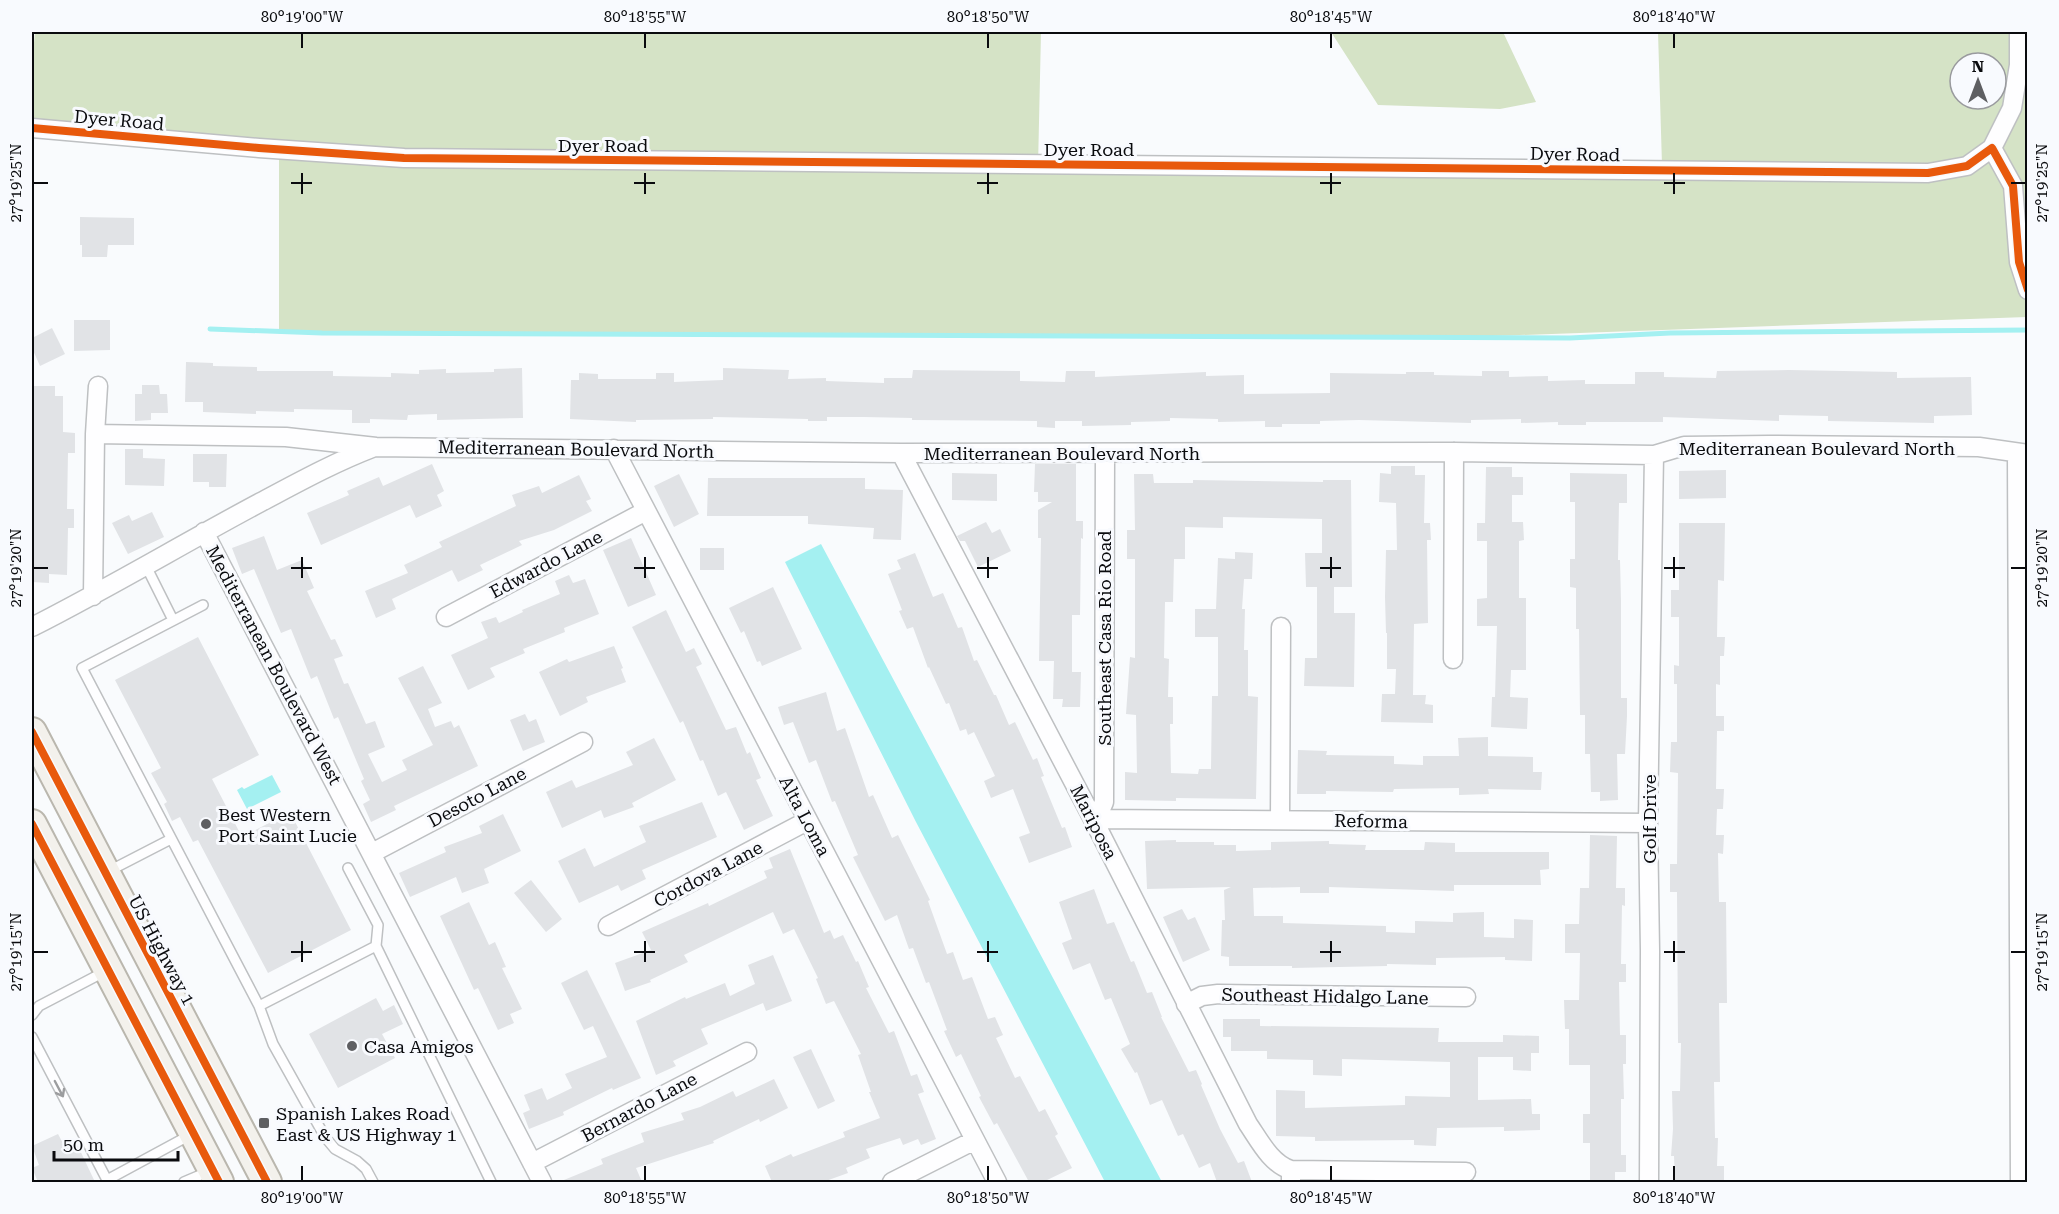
<svg xmlns="http://www.w3.org/2000/svg" width="2059" height="1214" font-family="'Roboto Serif',serif">
  <style>
    .green { fill: #d5e3c6; fill-rule: evenodd }
    .water { fill: #a4f0f1 }
    .lines { fill: none; stroke-linecap: round; stroke-linejoin: round }
    .stream { stroke: #a4f0f1; stroke-width: 5 }
    .building { fill: #e1e3e6 }
    .service-casing { stroke: #bec0c2; stroke-width: 12 }
    .minor-casing { stroke: #bec0c2; stroke-width: 21 }
    .primary-casing { stroke: #bab7ae; stroke-width: 32 }
    .service { stroke: #fefeff; stroke-width: 9 }
    .minor { stroke: #fefeff; stroke-width: 18 }
    .primary { stroke: #f3f1ec; stroke-width: 28 }
    .cycleway-casing { stroke: #f8fafe; stroke-width: 11 }
    .cycleway { stroke: #e8590c; stroke-width: 8 }
    .oneway { stroke: #9c9d9f }
    .ticks { fill: none; stroke: #0a0b0e; stroke-width: 2 }
    .poi-dot { fill: #5e5f62; stroke: #f8fafe; stroke-width: 2 }
    .labels { text-anchor: middle; dominant-baseline: central; stroke-width: 6; stroke-linejoin: round; paint-order: stroke }
    .street-label { font-size: 18px; fill: #0a0b0e; stroke: #f8fafe }
    .poi-label { font-size: 18px; fill: #0a0b0e; stroke: #f8fafe; text-anchor: start }
    .neatline { fill: none; stroke: #0a0b0e; stroke-width: 2 }
    .ticks-label { font-size: 15px; text-anchor: middle; fill: #0a0b0e }
  </style>
  <rect width="100%" height="100%" fill="#f9fbfd"/>
  <!-- green -->
  <path class="green" d="M35 32H1041L1038 167 1662 165 1658 32H2027V317L1465 337 279 332V145L32 126V64ZM1960 63H1996V99H1960Z
    M1331 32H1503L1536 102 1500 109 1378 105Z"/>
  <!-- water -->
  <path class="water" d="M821 544 1162 1182H1105L916 822 785 562Z
    M272 775 281 792 247 809 237 790 242 787 244 789Z"/>
  <g class="lines">
    <!-- stream -->
    <path class="stream" d="M210 329 322 333 1570 338 1670 333 2028 330"/>
  </g>
  <!-- building -->
  <path class="building" d="M80 217 134 218V245H108L107 257H82V245H80Z
    M74 320H110V350L74 351Z
    M52 328 65 354 40 366 32 348V338Z
    M186 362 213 363V366L257 367V371H333V376L391 377V373L419 374V370L446 369V373L494 372V369L522 368 523 418 437 420V414L408 415 407 420 370 419V423H352V410L294 409V412L256 411V414L203 412V402H185Z
    M723 368 789 370 788 379 826 378V381L884 383V378H912L913 370 1020 371V381L1065 382 1066 371H1095V377L1206 372V376L1244 375V394L1330 393V373L1406 374V372H1434V375L1482 376V371H1509V377L1548 376V381L1585 380V384H1635V372H1664V377L1716 378 1717 371 1789 370 1897 372V378L1971 377 1972 415 1934 416V423L1828 421V416L1779 415V421L1663 417V422H1586V425H1558V422L1521 423V419L1471 420V423L1359 420 1320 421V424H1282V427H1265V421L1218 422V419L1170 418V421L1131 422V425L1082 426V421H1055V428L1037 427V421L912 420V418L864 417H827V421H808V419L713 417V419L636 420V422L570 419 571 380H579V373L598 374V379H656V373H674V382L723 380Z
    M142 385H159L160 394H167L168 413H151V420L135 421V394H142Z
    M32 386H55V396H63V432L75 433V453H68L67 509H74V528H68L67 575 49 574V583L32 582 33 452H32Z
    M125 449H143V458L165 459 164 486 125 485Z
    M193 454H227L226 487H209V482H193Z
    M432 464 444 491 437 495 442 506 416 518 410 505 321 545 307 513 349 495 347 491 379 477 383 486Z
    M1035 464H1076V521H1083V539L1081 538 1080 615H1072V672H1081L1080 707H1062L1063 699H1053L1054 661H1039L1041 538H1038V510L1052 502H1038V492H1034Z
    M1391 466H1415V475H1425L1424 523H1430L1431 540H1427L1428 623 1414 624 1413 695H1426L1425 704 1433 705V723L1381 722 1382 694H1395L1396 669H1387V633H1386L1385 597 1386 550H1397L1396 503 1379 502 1380 473 1391 474Z
    M1486 467H1512V477H1523V495H1512V522H1523L1524 540 1519 541V598H1526V670H1511L1510 697 1528 698 1527 729 1491 727 1492 697H1495L1497 626H1477V599L1487 598V541H1477V523H1485Z
    M1726 470V498L1679 499V471Z
    M952 473 997 474V501L952 500Z
    M1570 473 1627 474V503H1619L1618 560H1620L1621 601V698H1627V716L1625 754H1617L1618 800 1600 801V792H1591L1590 754H1585V715H1580L1579 629H1576V588L1570 587V559H1575V502H1570Z
    M679 474 699 514 674 527 654 486Z
    M1134 474H1153L1154 483H1193V480L1323 482V480H1351L1352 587H1334V613H1355L1354 687 1304 686 1305 658H1317V587H1306L1305 553H1322V519L1223 517V528L1185 527V559H1174L1173 602H1165L1164 658 1169 659 1168 697H1173V724H1170L1171 773 1198 774 1199 769H1211L1212 696H1218V637H1195V609H1216L1218 558 1235 559V552L1253 553 1252 579H1244L1242 609H1245L1244 650H1248V696L1258 697 1256 799 1176 798V801L1125 800V772L1137 773 1136 715 1126 714 1130 657 1135 658V559H1127V530H1135Z
    M579 475 591 499 586 501 592 511 554 530 519 541 522 545 480 565 483 570 458 582 452 570 392 599 396 609 376 618 365 591 408 573 404 565 442 547 439 542 516 506 512 495 539 486 542 493Z
    M708 478H865V489L903 490 901 540 873 539 874 528 808 524V516H707Z
    M152 512 164 537 128 554 112 523 129 515 132 521Z
    M986 522 992 533 1000 529 1011 551 978 567 965 541H960L957 536Z
    M1679 523H1725L1724 581 1718 580 1717 637H1725L1724 656H1720V685L1716 684V716H1724V731H1717L1716 789H1724L1723 809H1717L1716 835H1724L1723 854 1718 853 1719 902H1726L1727 1003H1719L1720 1082H1714L1715 1138H1718L1717 1166H1724V1182H1675L1674 1156H1671L1673 1129 1672 1091H1680L1681 1043H1678L1677 892H1670V864H1677L1678 773 1670 772 1671 742H1677V684H1674V665L1679 666V617H1671V590H1679Z
    M264 536 277 570 302 560 314 588 307 591 331 640 335 639 343 656 334 659 344 684 348 683 366 724 375 721 385 747 368 754 382 782 407 770 402 760 433 745 398 678 423 666 442 703 428 709 435 727 451 721 454 728 459 725 478 766 394 806 396 810 371 822 363 804 370 800 361 781 364 779 338 717 334 719 317 676 311 679 291 629 281 633 254 569 242 574 232 548Z
    M631 538 656 595 628 607 603 550Z
    M700 548H724V570H700Z
    M915 553 933 597 943 593 958 628 962 627 974 661 977 660 994 695H996L1009 725 1015 722 1033 760 1037 758 1044 776 1041 777 1062 828 1065 827 1072 847 1029 863 1019 837 1030 833 1013 789 991 798 984 781 995 776 974 732 968 735 966 729 960 731 949 703 946 704 929 667 928 668 913 627 907 629 899 611 902 610 888 574 901 569 897 560Z
    M569 575 573 583 585 579 599 614 564 628 565 632 523 649 525 653 490 668 495 677 468 690 451 655 488 638 481 622 496 617 499 623 523 612 522 610 560 594 555 581Z
    M773 587 802 649 762 666 760 661 757 662 744 631 741 633 729 608Z
    M666 610 686 652 694 648 702 664 696 667 726 730 736 727 747 754 750 752 761 778 756 780 773 816 744 830 726 792 718 796 703 760 700 761 683 721 680 723 632 627Z
    M198 637 259 755 212 779 242 837 290 812 351 930 268 973 198 840 193 842 180 817 172 821 164 804 167 802 151 773 161 768 115 680Z
    M614 646 623 668 621 669 626 682 586 697 588 702 560 716 539 672 567 659 569 662Z
    M826 692 837 731 845 728 869 797 873 795 892 838 898 835 930 900 928 901 947 954 953 952 963 980 972 977 988 1019 995 1017 1003 1035 996 1038 1015 1078 1020 1076 1039 1112 1045 1109 1058 1134 1055 1136 1072 1168 1043 1182H1029L997 1123 994 1125 979 1097 981 1096 961 1054 956 1057 944 1031 947 1030 929 982 926 983 913 948 909 949 897 915 885 921 853 857 858 855 835 801 832 802 816 760 809 763 793 722 784 725 778 707Z
    M525 714 529 722 536 719 545 742 523 751 510 720Z
    M1488 737V756L1533 757V772H1542L1541 790 1488 789 1489 794 1459 795V788L1394 789 1393 792 1326 791V794H1297L1298 750 1327 751 1326 755 1394 756V764L1423 765V756H1459L1458 738Z
    M654 738 676 780 632 803 634 807 604 818 601 810 562 828 546 792 572 780 576 788 633 765 626 752Z
    M702 802 717 837 642 870 646 879 621 891 618 885 579 903 558 861 585 848 594 867 646 842 639 826Z
    M503 814 521 851 484 869 489 883 462 893 456 877 410 897 399 873 446 852 444 847 482 833 479 826Z
    M1590 835 1617 836 1616 888H1625V906L1622 905 1621 964H1626V982H1619L1620 1035H1626V1064H1623L1624 1099H1621V1155H1626V1172H1615V1182H1590V1143H1583V1114H1590V1065H1569V1029H1565L1564 1000H1579L1580 953H1565V924H1579L1580 888H1589Z
    M1176 840V842H1214V845H1236V851L1271 850V842L1329 841V844L1366 845 1365 850H1424L1425 842 1455 843V852H1549V869L1540 870 1541 885H1454V891L1329 887V893H1300V887L1253 888 1254 916H1283V923L1386 926V932L1415 933V921L1453 922V913L1484 912V937L1514 938V919L1533 920 1532 961 1505 960V957L1436 958V965L1387 964V966L1292 968V966H1229V957L1221 956 1222 920H1225L1224 890 1231 887 1147 889 1145 841Z
    M790 849 824 933 830 930 834 939 843 935 856 962 858 961 869 987 866 988 889 1033 894 1031 911 1076 917 1074 924 1092 918 1094 936 1139 921 1145 918 1139 903 1145 900 1138 866 1149 870 1158 846 1168 848 1173 823 1182H772L765 1166 791 1154 793 1157 845 1137 843 1132 880 1118 869 1092H871L858 1055 861 1054 834 1001 826 1004 816 979 818 978 794 929 783 934 773 912 684 955 688 962 650 980 651 982 625 991 615 963 651 950 642 932 708 903 709 906 767 878 764 871 773 868 769 858Z
    M531 880 562 919 546 932 514 893Z
    M1094 889 1107 924 1114 922 1131 962 1134 961 1147 993 1152 992 1162 1017H1161L1189 1072 1196 1070 1202 1084 1201 1085 1220 1129 1238 1163 1244 1161 1252 1182H1217L1210 1163 1199 1168 1183 1134 1178 1136 1162 1100 1150 1105 1137 1072 1135 1073 1121 1049 1130 1044 1111 998 1105 1000 1090 963 1073 970 1062 943 1072 939 1059 902Z
    M469 902 489 945 495 942 506 967 502 968 522 1009 510 1014 514 1023 498 1030 478 988 474 990 440 916Z
    M1182 909 1188 920 1195 917 1210 950 1183 962 1163 917Z
    M773 955 792 1001 766 1011 763 1003 701 1029 708 1044 673 1061 676 1066 656 1075 636 1021 685 997 686 999 725 983 730 996 755 984 748 965Z
    M587 970 641 1078 613 1090 612 1088 563 1112 564 1115 529 1129 523 1113 530 1110 524 1095 542 1088 547 1100 572 1088 565 1074 607 1057 593 1026 584 1030 561 983Z
    M376 998 383 1011 394 1005 403 1024 382 1034 395 1058 338 1088 309 1034Z
    M1223 1019H1260V1026L1439 1028 1438 1042H1503V1035L1539 1036V1053H1531V1071L1513 1070V1057H1478V1100L1531 1099 1532 1114H1540V1130L1504 1131V1127L1437 1128 1436 1146 1414 1145V1140L1315 1141V1137L1276 1136V1090L1305 1091V1108L1405 1105V1096L1450 1097V1062L1342 1059V1076L1313 1075V1060L1267 1059V1051H1231V1037H1223Z
    M811 1049 835 1101 818 1109 793 1057Z
    M774 1079 788 1108 760 1122 759 1119 713 1141 714 1143 636 1168 642 1182H559L603 1164 601 1159 644 1142 641 1133 684 1120 681 1113 700 1107 733 1091 736 1097Z
    M58 1134 66 1149 77 1144 95 1182H38L32 1168 39 1165 32 1146Z"/>
  <g class="lines">
    <!-- service casing -->
    <g class="service-casing">
      <path id="service" d="M146 566 173 620
        M203 605 82 668 259 1006 273 1044 325 1137 335 1149 357 1161 366 1169 373 1182
        M348 868 378 925 376 946
        M107 872 171 839
        M259 1006 376 946 491 1182
        M32 1015 39 1006 106 971
        M32 1037 107 1180 192 1134
        M184 1182 210 1171"/>
    </g>
    <!-- minor casing -->
    <g class="minor-casing">
      <path id="minor" d="M32 128 259 148 404 158 1928 173 1967 166 1992 148 2013 186 2019 262 2028 290
        M1992 148 2012 108 2019 65V32
        M95 434 286 437 376 447 455 448 901 453 1454 452 1654 455 1684 446 1769 445 1979 447 2028 454
        M614 449 997 1182
        M901 453 1093 819 1248 1124C1259 1140 1271 1164 1291 1170V1182
        M2017 454 2020 1182
        M204 532 542 1182
        M93 596 95 434 98 386
        M446 617 646 511
        M32 627C109 588 184 543 261 502 297 483 333 463 372 448
        M1453 659 1454 452
        M1093 819 1648 823
        M1093 819 1101 809 1104 802 1105 453
        M1280 820 1281 627
        M372 853 583 742
        M608 926 807 821
        M1186 1004 1202 996 1218 994 1466 997
        M532 1163 747 1052
        M1291 1170 1466 1172
        M892 1182 975 1140
        M1649 1182 1650 951 1648 823 1654 455"/>
    </g>
    <!-- primary casing -->
    <g class="primary-casing">
      <path id="primary" d="M32 732 267 1182
        M32 824 219 1182"/>
    </g>
    <!-- service -->
    <use href="#service" class="service"/>
    <!-- minor -->
    <use href="#minor" class="minor"/>
    <!-- primary -->
    <use href="#primary" class="primary"/>
    <!-- cycleway casing -->
    <g class="cycleway-casing">
      <path id="cycleway" d="M32 128 259 148 404 158 1928 173 1967 166 1992 148 2013 186 2019 262 2028 290
        M32 732 267 1182
        M32 824 219 1182"/>
    </g>
    <!-- cycleway -->
    <use href="#cycleway" class="cycleway"/>
  </g>
  <!-- one-way arrows -->
  <defs><path id="oneway-shaft" d="M-6 0H5M1.5-3L5.5 0L1.5 3" fill="none" stroke-width="1.6" stroke-linecap="round" stroke-linejoin="round" transform="scale(1.5)"/></defs>
  <use class="oneway" href="#oneway-shaft" transform="translate(59 1089) rotate(62)"/>
  <!-- ticks -->
  <path class="ticks" d="M302 33V48M645 33V48M988 33V48M1331 33V48M1674 33V48M302 173V194M645 173V194M988 173V194M1331 173V194M1674 173V194M33 183H48M291 183H312M634 183H655M977 183H998M1320 183H1341M1664 183H1685M2011 183H2026M302 557V578M645 557V578M988 557V578M1331 557V578M1674 557V578M33 568H48M291 568H312M634 568H655M977 568H998M1320 568H1341M1664 568H1685M2011 568H2026M302 941V962M645 941V962M988 941V962M1331 941V962M1674 941V962M33 952H48M291 952H312M634 952H655M977 952H998M1320 952H1341M1664 952H1685M2011 952H2026M302 1166V1181M645 1166V1181M988 1166V1181M1331 1166V1181M1674 1166V1181"/>
  <!-- markers -->
  <g class="poi-dot">
    <circle cx="206" cy="824" r="6"/>
    <circle cx="352" cy="1046" r="6"/>
    <rect x="258" y="1117" width="12" height="12" rx="3"/>
  </g>
  <g class="labels">
    <!-- street labels -->
    <g class="street-label">
      <text transform="translate(119 120) rotate(5)">Dyer Road</text>
      <text x="603" y="145">Dyer Road</text>
      <text x="1089" y="149">Dyer Road</text>
      <text transform="translate(1575 154) rotate(1)">Dyer Road</text>
      <text x="1817" y="448">Mediterranean Boulevard North</text>
      <text transform="translate(576 449) rotate(1)">Mediterranean Boulevard North</text>
      <text x="1062" y="453">Mediterranean Boulevard North</text>
      <text transform="translate(546 564) rotate(-28)">Edwardo Lane</text>
      <text transform="translate(1104 638) rotate(-90)">Southeast Casa Rio Road</text>
      <text transform="translate(274 665) rotate(62)">Mediterranean Boulevard West</text>
      <text transform="translate(477 797) rotate(-28)">Desoto Lane</text>
      <text transform="translate(805 816) rotate(62)">Alta Loma</text>
      <text transform="translate(1649 819) rotate(-90)">Golf Drive</text>
      <text transform="translate(1371 821) rotate(1)">Reforma</text>
      <text transform="translate(1094 822) rotate(63)">Mariposa</text>
      <text transform="translate(708 874) rotate(-28)">Cordova Lane</text>
      <text transform="translate(162 950) rotate(62)">US Highway 1</text>
      <text transform="translate(1325 996) rotate(1)">Southeast Hidalgo Lane</text>
      <text transform="translate(639 1107) rotate(-28)">Bernardo Lane</text>
    </g>
    <!-- poi labels -->
    <g class="poi-label">
      <text x="218" y="814">Best Western<tspan x="218" dy="21">Port Saint Lucie</tspan></text>
      <text x="364" y="1046">Casa Amigos</text>
      <text x="276" y="1113">Spanish Lakes Road<tspan x="276" dy="21">East &amp; US Highway 1</tspan></text>
    </g>
  </g>
  <!-- border -->
  <rect width="2059" height="1214" fill="none" stroke="#f8fafe" stroke-width="66"/>
  <!-- north arrow -->
  <g transform="translate(1978 81)"><circle r="28" fill="#f8fafe" stroke="#999a9e" stroke-width="1.5"/>
  <path d="M0-4.5L10 22L0 15L-10 22Z" fill="#5e5f62"/>
  <text y="-9" font-size="16" font-weight="bold" text-anchor="middle" fill="#0a0b0e">N</text>
  </g>
  <!-- scale -->
  <path d="M54 1151v9h124v-9" fill="none" stroke="#0a0b0e" stroke-width="3"/>
  <text x="63" y="1151" font-size="18" fill="#0a0b0e" stroke="#f8fafe" stroke-width="4.5" paint-order="stroke">50 m</text>
  <rect x="33" y="33" width="1993" height="1148" class="neatline"/>
  <g class="ticks-label">
    <text x="302" y="22">80°19'00"W</text>
    <text x="645" y="22">80°18'55"W</text>
    <text x="988" y="22">80°18'50"W</text>
    <text x="1331" y="22">80°18'45"W</text>
    <text x="1674" y="22">80°18'40"W</text>
    <text transform="translate(16 183) rotate(-90)" y="5">27°19'25"N</text>
    <text transform="translate(2042 183) rotate(-90)" y="5">27°19'25"N</text>
    <text transform="translate(16 568) rotate(-90)" y="5">27°19'20"N</text>
    <text transform="translate(2042 568) rotate(-90)" y="5">27°19'20"N</text>
    <text transform="translate(16 952) rotate(-90)" y="5">27°19'15"N</text>
    <text transform="translate(2042 952) rotate(-90)" y="5">27°19'15"N</text>
    <text x="302" y="1203">80°19'00"W</text>
    <text x="645" y="1203">80°18'55"W</text>
    <text x="988" y="1203">80°18'50"W</text>
    <text x="1331" y="1203">80°18'45"W</text>
    <text x="1674" y="1203">80°18'40"W</text>
  </g>
</svg>
